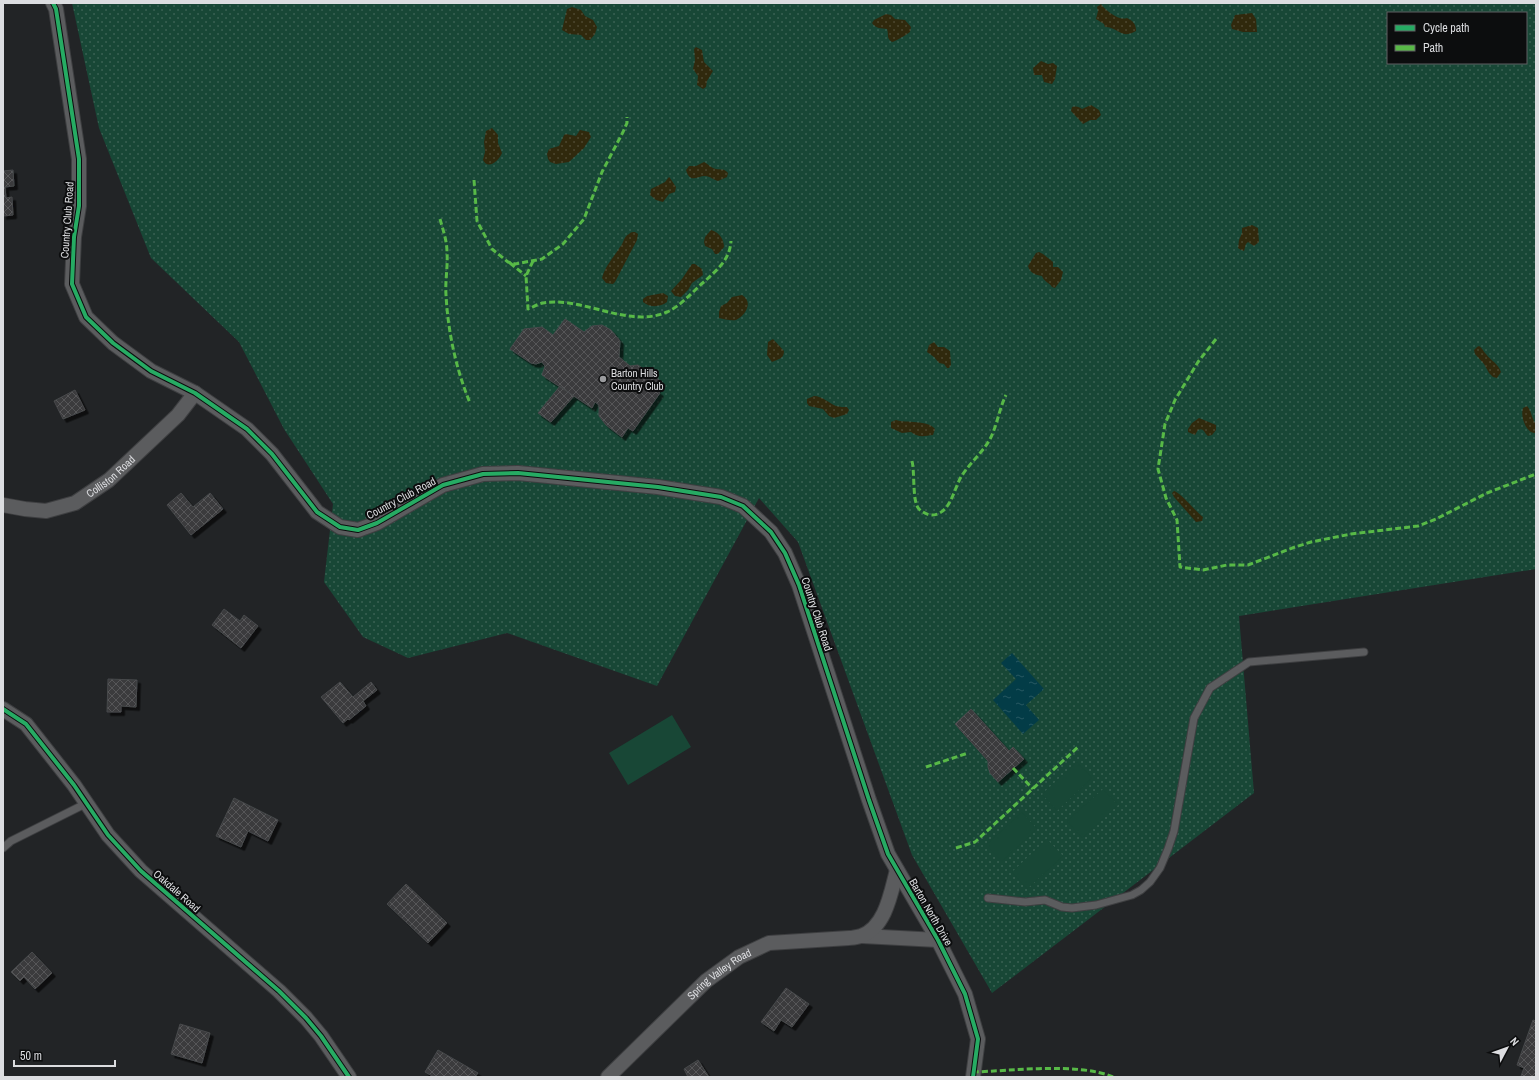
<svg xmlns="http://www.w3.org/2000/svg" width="1539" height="1080" font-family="'Archivo Narrow',sans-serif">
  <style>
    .grass { fill: url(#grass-dots); fill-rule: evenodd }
    .sand { fill: url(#sand-dots) }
    .park { fill: #184736 }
    .water { fill: url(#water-ripples) }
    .building { fill: url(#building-cross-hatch); stroke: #47494b; filter: url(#shadow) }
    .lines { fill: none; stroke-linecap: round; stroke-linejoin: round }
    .service-casing { stroke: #3e3f41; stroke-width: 9 }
    .minor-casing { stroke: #3e3f41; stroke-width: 16 }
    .service { stroke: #5b5c5e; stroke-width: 7 }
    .minor { stroke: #5b5c5e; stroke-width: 14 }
    .quiet { stroke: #58b947; stroke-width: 3; stroke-dasharray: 6 3; stroke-linecap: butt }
    .cycleway-casing { stroke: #0c0d0e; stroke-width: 6 }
    .cycleway { stroke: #26ab63; stroke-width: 4 }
    .poi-dot { fill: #9b9c9f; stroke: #0c0d0e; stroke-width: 1.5 }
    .labels { text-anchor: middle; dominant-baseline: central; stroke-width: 4; stroke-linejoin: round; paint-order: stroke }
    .street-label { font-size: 11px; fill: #dcdde0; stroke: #0c0d0e }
    .poi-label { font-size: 11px; fill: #dcdde0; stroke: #0c0d0e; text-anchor: start }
  </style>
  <defs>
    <pattern id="grass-dots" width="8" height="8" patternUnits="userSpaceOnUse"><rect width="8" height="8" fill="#184736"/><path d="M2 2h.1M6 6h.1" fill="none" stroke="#396153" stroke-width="1.8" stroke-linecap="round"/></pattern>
    <pattern id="sand-dots" width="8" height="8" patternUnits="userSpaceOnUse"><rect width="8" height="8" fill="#30290d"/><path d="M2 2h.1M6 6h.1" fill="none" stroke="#4d4830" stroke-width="1.8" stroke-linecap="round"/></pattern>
    <pattern id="water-ripples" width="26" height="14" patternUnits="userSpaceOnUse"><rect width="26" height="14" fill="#033c47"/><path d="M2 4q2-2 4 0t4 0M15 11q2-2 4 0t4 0" fill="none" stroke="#275861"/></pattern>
    <pattern id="building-cross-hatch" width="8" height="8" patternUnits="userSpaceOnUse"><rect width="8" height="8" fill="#3a3b3d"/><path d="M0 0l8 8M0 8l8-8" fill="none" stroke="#565759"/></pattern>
    <filter id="shadow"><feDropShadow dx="3.5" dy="3.5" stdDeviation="0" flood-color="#0009"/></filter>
  </defs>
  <rect width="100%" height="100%" fill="#222426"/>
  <!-- grass -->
  <path class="grass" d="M72 3H1536V569L1239 616 1254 793 992 993 912 855 798 542 759 498 657 686 507 633 408 658 363 637 324 582 333 504 284 429 239 342 151 258 99 128ZM1388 13H1526V63H1388Z"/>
  <!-- sand -->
  <path class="sand" d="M1101 4C1106 11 1119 21 1127 18 1133 21 1136 24 1136 31 1123 38 1122 32 1111 28 1109 27 1107 27 1105 27L1104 24 1096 19 1098 11 1097 7Z
    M572 7 581 10 585 16 593 20 597 27 595 34 590 40H586L581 35 569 34 562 30 567 9Z
    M1252 13 1256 19 1257 32H1243L1232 29 1231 25 1235 15Z
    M886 14 891 15 895 19 905 20 911 27 910 32C906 35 896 41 892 42 886 38 889 35 887 29 881 28 876 29 872 23L874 20Z
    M696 47 702 50 704 62 713 71 707 81 706 87 703 89 697 85 698 76 693 69 695 60 694 49Z
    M1041 61 1048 64 1053 63 1057 66 1055 79 1052 84 1044 82 1042 75H1034L1033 68Z
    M1091 105 1099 110 1101 115 1096 120H1090L1083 124 1071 111 1072 107C1077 106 1079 107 1082 109Z
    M492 128 498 135V143L502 153C499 161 488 170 483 160L485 152 484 142 486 131Z
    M580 130 589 132 591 137 584 148 569 162 556 164 550 162 548 159 547 154 549 149 559 146 564 135 566 134 576 136Z
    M704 162C708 164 711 168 716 169 721 170 724 168 728 173L727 177 718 181C714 180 710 176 705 176 697 176 690 184 686 170L689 166H696Z
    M669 177 670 178 676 187 675 192 669 194 663 202 656 200 650 195 651 189 665 182Z
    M1252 225 1258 228 1259 242 1254 246 1248 242 1246 244 1244 251 1241 250 1238 248 1239 240 1242 233V228Z
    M711 230C719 232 724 239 724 247L718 254H715L712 249 705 246 704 242 705 237Z
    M635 232 638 234 637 240 615 282 613 284 606 283 602 278C605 266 614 257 620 247 624 243 623 237 629 234 631 232 632 232 635 232Z
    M1039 252 1043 254 1053 262V267H1058L1063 272 1061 280 1055 288 1052 287C1049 282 1044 282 1042 276 1035 275 1030 273 1028 266L1036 253Z
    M692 264H695L702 269 703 275 692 283 688 290 681 297 675 296 671 291 682 279Z
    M663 293 668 296 667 302C661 307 650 308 643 302V299L647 296Z
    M742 295C754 302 745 316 736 320 731 321 724 319 719 318V312L721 306 727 303 732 297Z
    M773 339 784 351C784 359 778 359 772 362L767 355 768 342Z
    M934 342 938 347H944L950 351 951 365 949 368H947L944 364 939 363 934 357 927 352 929 345Z
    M1479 346C1483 349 1483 351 1486 354 1491 361 1498 363 1501 372L1497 378 1493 377 1489 373 1484 364 1475 354 1474 350 1477 347Z
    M814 396C822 396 829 403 836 406 840 407 844 407 847 407L849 410 847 414 834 418 829 416 823 409 809 406 807 403V399Z
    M1527 406C1532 411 1531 418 1536 424L1535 433C1526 433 1520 416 1523 408Z
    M1199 418 1216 425V430L1212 435 1208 436C1204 433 1204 427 1198 430L1195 435 1188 432V429L1192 423Z
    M896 420C905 423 929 420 935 429L933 435C925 436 918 438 911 432L902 433 891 428V422Z
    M1174 491C1180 492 1196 512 1203 517L1202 521 1196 522 1174 497 1172 493Z"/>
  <!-- park -->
  <path class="park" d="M672 715 691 747 628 785 609 753Z
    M1077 762 1092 778 1057 811 1042 794Z
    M1103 789 1118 805 1082 838 1067 821Z
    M1022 812 1037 829 1002 861 986 845Z
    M1047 839 1063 856 1027 889 1012 872Z"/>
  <!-- water -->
  <path class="water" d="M1012 653 1044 689 1026 705 1039 720 1023 734 993 700 1016 679 1001 663Z"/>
  <!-- building -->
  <path class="building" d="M13 170 14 186 5 187 6 198 12 197 13 215 3 216V171Z
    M565 319 584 332 592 326 602 325 611 330 620 341 619 357 630 366 638 365 662 382 656 390 660 393 633 431 628 428 622 437 606 425 599 416V405L595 402 592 408 542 375 545 366 542 362 536 364 531 363 510 349 524 329 542 327 553 335Z
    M560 386 574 396 551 422 538 413Z
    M75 390 85 410 63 419 54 401Z
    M181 493 193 507 210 493 223 509 191 535 167 505Z
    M224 609 240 621 244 615 258 626 241 648 212 625Z
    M108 679 137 680 136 707 121 706V712H107Z
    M340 682 353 697 371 682 377 690 363 701 366 706 349 720 348 719 343 723 321 697Z
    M971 709 1009 751 1013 747 1024 759 998 782 990 773 988 767V761L955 724Z
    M234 798 278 820 268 841 248 831 241 847 216 836Z
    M406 884 447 923 428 943 387 904Z
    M32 952 52 973 35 989 24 977 20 981 11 972Z
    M786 988 809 1004 792 1027 781 1020 774 1031 761 1022Z
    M1533 1020 1536 1021V1077H1524L1521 1076 1524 1068 1517 1065Z
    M180 1024 210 1033 202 1063 171 1054Z
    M438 1050 478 1073 475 1077H434L425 1072Z
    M698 1060 709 1077H688L684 1069Z"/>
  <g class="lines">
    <!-- service casing -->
    <g class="service-casing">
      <path id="service" d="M3 848 11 841 87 803
        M988 898 1025 902 1045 900 1062 907 1072 908 1096 905 1132 895 1141 890 1150 882 1160 868 1168 849 1174 831 1194 718 1210 688 1249 662 1364 652"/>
    </g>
    <!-- minor casing -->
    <g class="minor-casing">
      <g id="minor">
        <path d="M53 3 56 9 79 159V206L74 237 72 284 86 317 113 343 151 371 195 393 247 429 272 454 317 512 340 527 358 530 377 523 443 485 483 474 518 473 658 487 721 497 743 506 771 532 785 553 799 585 869 800 888 854 938 940 965 994 978 1039 973 1077"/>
        <path id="s1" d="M3 505 25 509 46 511 75 503 109 480 178 415 195 393"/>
        <path d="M3 709 26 724 74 785 108 835 141 871 279 991 306 1018 321 1036 349 1077"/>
        <path d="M862 936 938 940"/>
        <path id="s2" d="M608 1077 706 981 739 957 769 943 849 938C853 938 857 937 861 936 886 927 891 892 897 870"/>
      </g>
    </g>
    <!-- service -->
    <use href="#service" class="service"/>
    <!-- minor -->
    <use href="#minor" class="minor"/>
    <!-- quiet -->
    <path class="quiet" d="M474 180 477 221 492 249 508 262 515 264 542 259 563 244 584 219 602 172 623 132 627 123V117
      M440 219C443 230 447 241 447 252 448 267 445 281 446 295 448 332 456 369 470 403
      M533 261 526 276 528 309C533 307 538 304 543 303 583 296 628 329 667 312 681 306 693 291 705 281 718 269 730 259 731 241
      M510 263 526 276
      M1216 339 1198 362 1175 400 1165 424 1158 469 1166 498 1177 520 1180 567 1203 570 1227 565H1248L1295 547 1311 542 1351 534 1418 526 1436 519 1487 493 1536 474
      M912 461C915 473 912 502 919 509 922 512 926 514 930 515 950 516 953 491 961 477 969 464 981 454 989 441 997 427 999 409 1006 395
      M926 767 968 753
      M1013 768 1033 789
      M956 848 975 842 1078 747
      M973 1072C1012 1071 1078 1062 1113 1077"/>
    <!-- cycleway casing -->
    <g class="cycleway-casing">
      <path id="cycleway" d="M53 3 56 9 79 159V206L74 237 72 284 86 317 113 343 151 371 195 393 247 429 272 454 317 512 340 527 358 530 377 523 443 485 483 474 518 473 658 487 721 497 743 506 771 532 785 553 799 585 869 800 888 854 938 940 965 994 978 1039 973 1077
        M3 709 26 724 74 785 108 835 141 871 279 991 306 1018 321 1036 349 1077"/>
    </g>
    <!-- cycleway -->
    <use href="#cycleway" class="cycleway"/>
  </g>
  <!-- markers -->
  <circle class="poi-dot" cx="603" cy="379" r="4"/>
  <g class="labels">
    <!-- street labels -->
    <g class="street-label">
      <text transform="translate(67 220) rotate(-86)">Country Club Road</text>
      <text stroke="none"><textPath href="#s1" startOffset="118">Colliston Road</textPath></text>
      <text transform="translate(401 498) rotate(-28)">Country Club Road</text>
      <text transform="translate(817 614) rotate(72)">Country Club Road</text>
      <text transform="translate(177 891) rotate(41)">Oakdale Road</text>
      <text transform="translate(931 912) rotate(60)">Barton North Drive</text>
      <text stroke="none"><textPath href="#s2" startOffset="152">Spring Valley Road</textPath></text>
    </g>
    <!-- poi labels -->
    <g class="poi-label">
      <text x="611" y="373">Barton Hills<tspan x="611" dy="13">Country Club</tspan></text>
    </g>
  </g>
  <!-- border -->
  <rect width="1539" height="1080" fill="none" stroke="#dcdde0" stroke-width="8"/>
  <!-- legend -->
  <rect x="1387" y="12" width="140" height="52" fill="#0c0d0e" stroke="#5f6062"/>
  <rect x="1395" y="25" width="20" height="6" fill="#26ab63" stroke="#5f6062"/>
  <text x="1423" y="32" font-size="12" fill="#dcdde0">Cycle path</text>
  <rect x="1395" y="45" width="20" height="6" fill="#58b947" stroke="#5f6062"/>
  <text x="1423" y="52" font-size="12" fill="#dcdde0">Path</text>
  <!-- north arrow -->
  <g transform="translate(1507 1048) rotate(49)" stroke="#0c0d0e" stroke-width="3" paint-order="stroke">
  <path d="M0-3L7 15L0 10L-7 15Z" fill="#dcdde0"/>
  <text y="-6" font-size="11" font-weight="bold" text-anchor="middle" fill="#dcdde0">N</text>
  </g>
  <!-- scale -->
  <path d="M14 1060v6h101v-6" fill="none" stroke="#dcdde0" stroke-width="2"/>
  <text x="20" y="1060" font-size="12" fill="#dcdde0" stroke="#0c0d0e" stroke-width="3" paint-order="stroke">50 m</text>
</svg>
